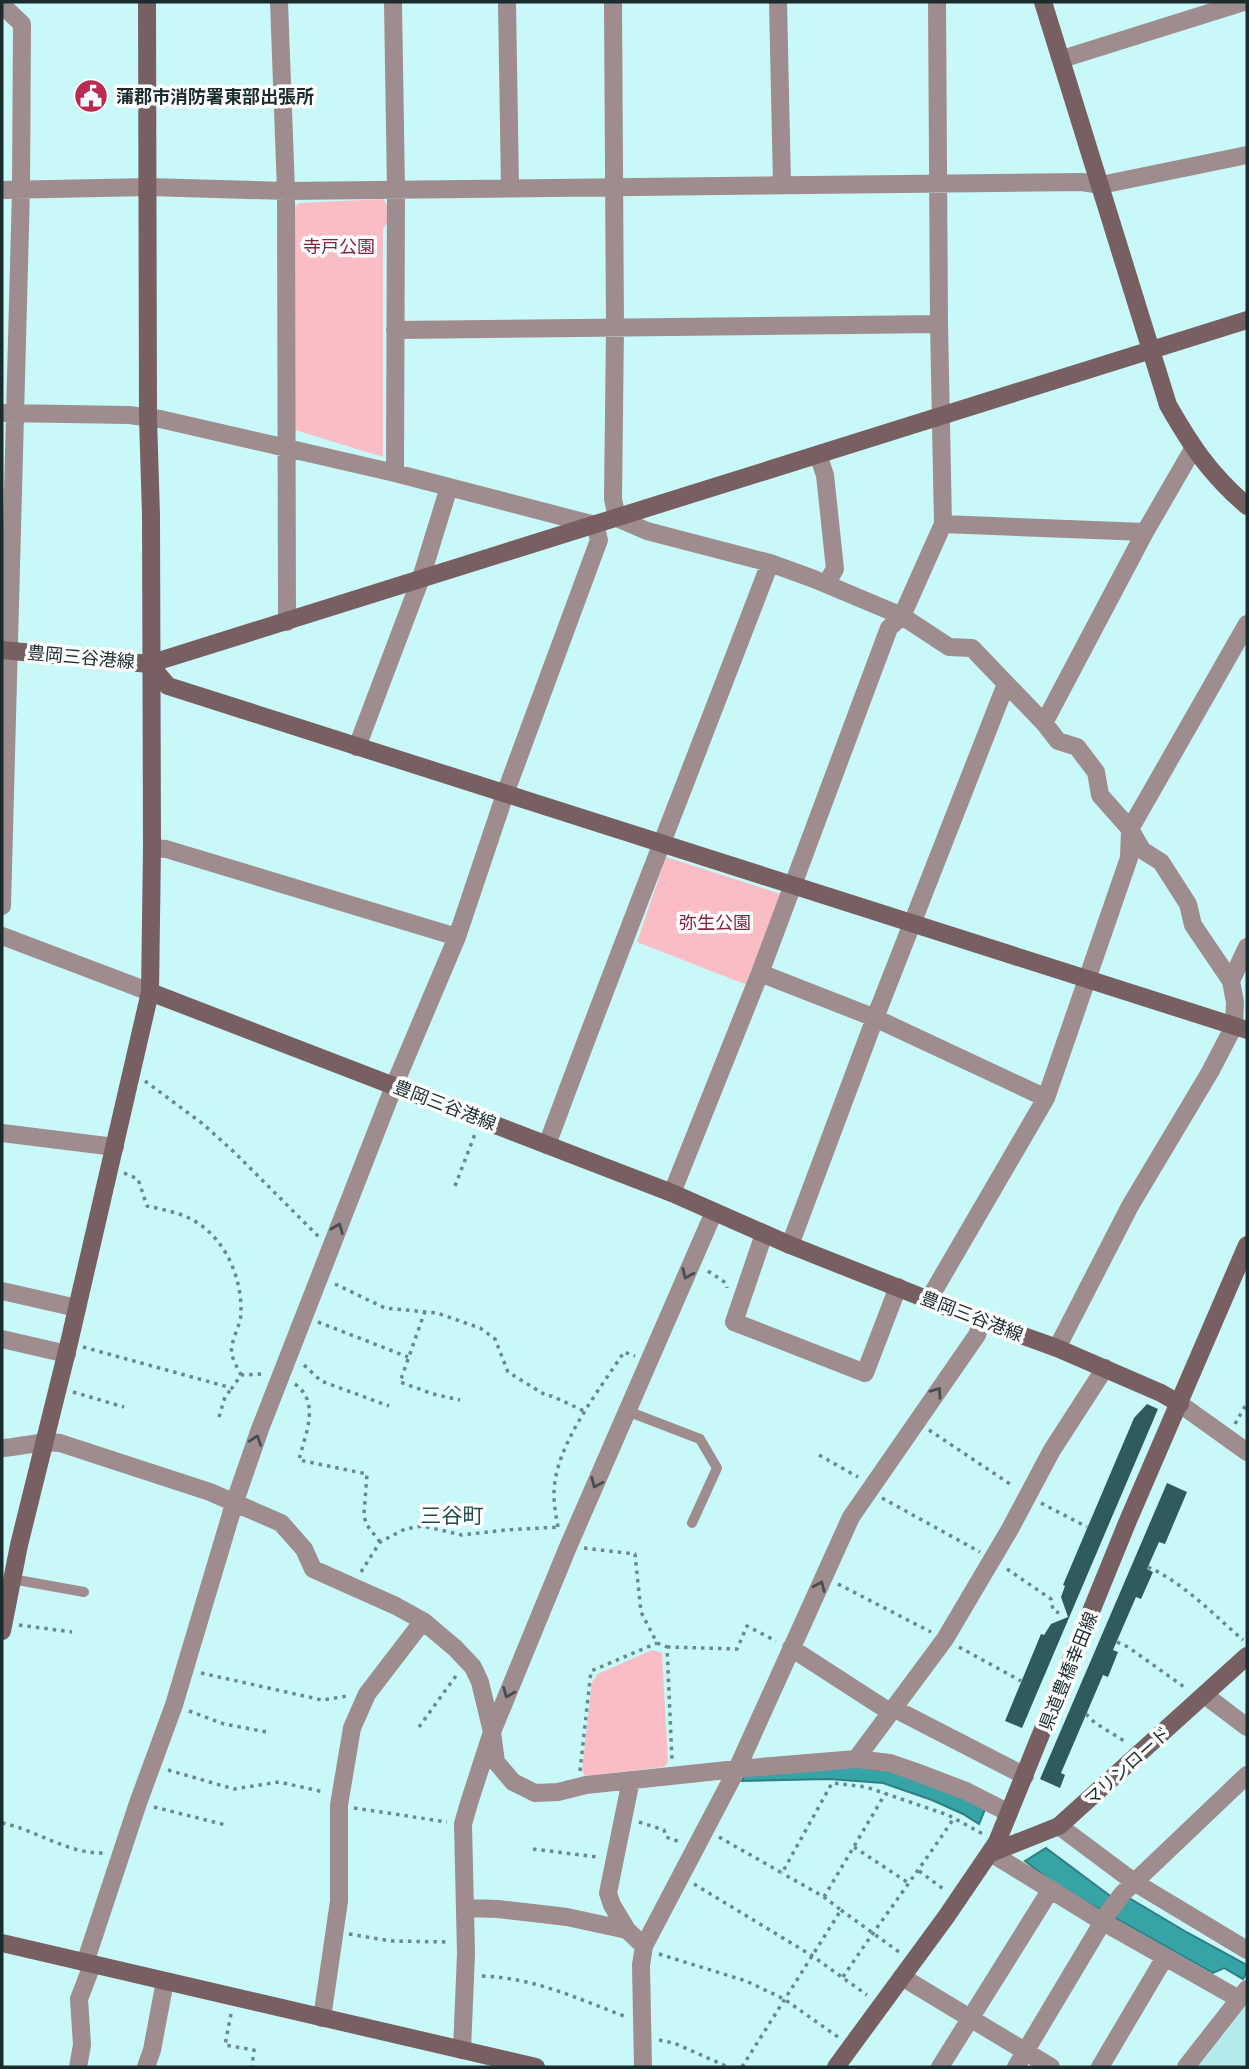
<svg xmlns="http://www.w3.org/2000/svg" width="1249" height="2069" font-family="'PT Sans','Noto Sans JP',sans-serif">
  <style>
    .built { fill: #b3ebec }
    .green { fill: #fabdc5 }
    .water { fill: #36a3a6; stroke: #2e7f82; stroke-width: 2 }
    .building { fill: #305b5d }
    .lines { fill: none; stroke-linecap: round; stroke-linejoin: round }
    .path { stroke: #6a898a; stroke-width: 3.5; stroke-dasharray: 3.5 5; stroke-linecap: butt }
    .lane { stroke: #9e8c8e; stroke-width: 10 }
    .street { stroke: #9e8c8e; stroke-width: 18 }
    .secondary { stroke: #785f62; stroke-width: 18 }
    .oneway { stroke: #484e4f }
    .labels { text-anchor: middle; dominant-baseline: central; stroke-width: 7; stroke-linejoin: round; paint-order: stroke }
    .poi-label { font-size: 18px; font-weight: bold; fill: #1a2c2d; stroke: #fff; text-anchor: start }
    .park-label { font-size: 18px; fill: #81253c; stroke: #fff }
    .street-label { font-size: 18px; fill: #1a2c2d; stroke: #fff }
    .quarter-label { font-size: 21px; fill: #204c4d; stroke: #fff }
  </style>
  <rect width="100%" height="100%" fill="#c9f8f9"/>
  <!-- built -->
  <path class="built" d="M1247 2004V2067H1198Z"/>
  <!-- green -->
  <path class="green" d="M383 199 388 207 389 220 383 229V457L295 430 294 208 299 203Z
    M666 857 781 894 747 985 637 942Z
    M652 1650 662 1653 668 1762 664 1767 585 1776 582 1770 592 1682 598 1674Z"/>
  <!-- water -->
  <path class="water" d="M848 1766 898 1772 986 1807 979 1824 963 1814 932 1800 883 1783 829 1779 742 1781 746 1772Z
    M1046 1848 1113 1898H1129L1188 1933 1247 1965V1971L1243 1979 1224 1968 1213 1973 1055 1884 1025 1861Z"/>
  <!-- building -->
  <path class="building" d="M1147 1404 1158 1409 1022 1728 1005 1721 1041 1634 1044 1635 1051 1624 1068 1617 1061 1597 1065 1586 1063 1585 1134 1418Z
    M1167 1483 1187 1492 1165 1544 1159 1542 1147 1569 1153 1572 1141 1599 1136 1597 1113 1650 1118 1652 1108 1677 1103 1675 1061 1773 1065 1775 1060 1788 1040 1779Z"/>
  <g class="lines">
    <!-- path -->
    <path class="path" d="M145 1081 203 1124 234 1152 319 1237
      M124 1173 138 1179 147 1206C161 1209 176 1212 189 1218 224 1235 242 1276 241 1313 241 1326 229 1342 232 1355 234 1362 238 1369 241 1375
      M455 1186 475 1134
      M708 1271 726 1283 727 1288
      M335 1284 385 1308 437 1313 480 1328 495 1339 508 1372 547 1396H552L586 1412
      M425 1311 400 1382 433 1394 460 1400
      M318 1322 408 1357
      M83 1347 232 1388 241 1375 263 1374
      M304 1365 321 1381 389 1406
      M295 1384C321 1403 305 1434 299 1460L367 1474 364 1514 366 1524 380 1542
      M73 1392 124 1407
      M219 1417 225 1397 232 1388
      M1235 1424 1247 1403
      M929 1430 1013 1486
      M819 1455 858 1477
      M882 1498 980 1552
      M1041 1503 1087 1527
      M558 1527C556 1516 554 1505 554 1494 554 1446 599 1391 624 1352L635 1356
      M584 1548 635 1554 641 1612 657 1643 667 1647 672 1760
      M1148 1567C1184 1583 1214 1615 1243 1640
      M1007 1569 1051 1599 1053 1610 1059 1613
      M361 1572 380 1542 405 1529 423 1526 462 1535 505 1530 559 1527
      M838 1584 931 1632
      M19 1625 72 1632
      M1117 1642 1128 1647 1187 1689
      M667 1647 737 1649 747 1626 776 1641
      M959 1647 1021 1681
      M201 1673 322 1700 348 1696
      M189 1711 224 1724 267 1732
      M1086 1714 1095 1723 1126 1742
      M419 1727 458 1673
      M168 1770 234 1789 279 1782 324 1792
      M580 1771 591 1671 657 1643
      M154 1807 226 1825
      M354 1808 447 1822
      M639 1822 664 1830 666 1837 680 1842
      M2 1823C37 1830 69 1855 106 1853
      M719 1837 782 1873 832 1783 866 1787 948 1815 983 1834
      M854 1847 910 1884
      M533 1849 597 1857
      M919 1871 946 1891
      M694 1884 811 1955 867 1995
      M824 1897 885 1794
      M841 1910 899 1952
      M349 1934 391 1941 450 1942
      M659 1954 746 1981 784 1999 838 2037
      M482 1976C535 1978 576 1998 624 2016
      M843 1977C879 1923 918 1872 954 1818
      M231 2014 225 2045 254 2050 252 2067
      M659 2040 674 2043 728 2067
      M742 2067 841 1910 824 1897 782 1873"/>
    <!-- lane -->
    <path class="lane" d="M627 1411 700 1439 717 1468 692 1523
      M12 1579 84 1592"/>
    <!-- street -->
    <path class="street" d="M279 2 286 191 287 622
      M393 2 396 190 395 473
      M507 2 510 188
      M613 2 615 328 613 499 617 518 647 531 770 563 814 579 902 616 949 647 972 648 1044 723 1058 741 1077 747 1096 772 1100 795 1130 829 1142 850 1161 862 1188 904 1193 925 1231 981 1235 1002 1234 1026 1210 1072 1130 1206 1057 1348
      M778 2 782 184
      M2 5 22 24 21 190 2 906
      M1062 59 1244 2
      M2 190 149 187 286 191 1082 182 1101 185 1247 155
      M395 330 939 324
      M2 413 129 415 160 419 395 473 595 525 599 540 505 794 457 937 394 1086 260 1429 234 1504 174 1705 138 1803 85 1963
      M818 455 825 475 835 569 826 584
      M943 524 1145 532
      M1044 723 1145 532 1193 449
      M357 747 421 578 449 487
      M152 848 166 849 457 937
      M2 936 150 992
      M760 973 875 1018 1046 1098
      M1231 981 1247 947
      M2 1133 115 1147
      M547 1145C619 950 696 757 770 563
      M672 1193 760 973 889 628 902 616 943 524 939 324 937 2
      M764 1234 734 1322 865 1373 898 1287
      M790 1245 875 1018 1006 684
      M2 1291 77 1308
      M929 1299 1046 1098 1129 858 1130 829 1247 624
      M2 1339 67 1354
      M1180 1404 1247 1452
      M2 1448C22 1447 40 1440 60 1443L210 1492 281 1523 304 1549 313 1569 396 1606 423 1621 455 1648 473 1667 480 1682 492 1732 496 1762 513 1782 535 1793 558 1792 586 1785 737 1769 856 1759 890 1763 916 1772 966 1791 1009 1813
      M791 1648 890 1712
      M1206 1696 1247 1727
      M893 1708 1025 1776
      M856 1759 945 1639 1010 1529 1052 1450 1105 1368
      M1059 1826 1134 1882 1247 1950
      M991 1853 1103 1922 1239 1999
      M465 1908 498 1909 567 1917 627 1930 644 1946
      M627 1930 612 1905 608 1893 631 1780
      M902 1977 1051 2067
      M322 2018 339 1901V1805L352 1728 367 1694 423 1621
      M462 2050 466 1954 463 1824 469 1803 492 1732 568 1547 714 1212
      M78 2067 82 2045 79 1999 92 1965
      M146 2067 152 2050 165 1981
      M643 2067 641 1965 644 1946 737 1769 851 1517 977 1335 982 1321
      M940 2067 1051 1889
      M1016 2067 1108 1913 1123 1893 1247 1775
      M1100 2067 1165 1957
      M1186 2067 1247 1989"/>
    <!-- secondary -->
    <path class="secondary" d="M1043 2 1168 405C1192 447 1210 474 1247 506
      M2 650 149 664 1247 320
      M149 664 168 686 1247 1030
      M150 992 672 1193 790 1245 982 1321 1057 1348 1161 1393 1180 1404
      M2 1631 19 1545 69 1343 150 992 152 848 151 515 148 418 147 2
      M991 1853 1059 1826 1247 1656
      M2 1943 536 2067
      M836 2067 946 1917 997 1842 1127 1523 1247 1245"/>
  </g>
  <!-- one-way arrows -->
  <defs><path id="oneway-chevron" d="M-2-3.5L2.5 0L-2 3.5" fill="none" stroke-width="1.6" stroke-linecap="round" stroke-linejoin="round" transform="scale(1.75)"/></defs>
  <g class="oneway">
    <use href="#oneway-chevron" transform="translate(338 1228) rotate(-68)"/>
    <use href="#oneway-chevron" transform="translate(687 1274) rotate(114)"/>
    <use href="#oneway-chevron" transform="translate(937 1392) rotate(-55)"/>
    <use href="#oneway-chevron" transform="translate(256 1440) rotate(-71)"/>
    <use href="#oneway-chevron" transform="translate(596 1483) rotate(114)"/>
    <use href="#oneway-chevron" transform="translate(820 1586) rotate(-66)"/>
    <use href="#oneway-chevron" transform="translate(508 1693) rotate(112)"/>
  </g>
  <!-- icons -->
  <defs>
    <g id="civic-disc" transform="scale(1.75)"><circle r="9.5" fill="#ba2a53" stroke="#fff"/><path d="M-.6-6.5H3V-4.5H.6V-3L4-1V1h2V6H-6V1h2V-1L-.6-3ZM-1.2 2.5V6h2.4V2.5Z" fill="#fff"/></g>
  </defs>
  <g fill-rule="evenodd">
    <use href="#civic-disc" x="91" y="96"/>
  </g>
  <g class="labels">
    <!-- poi labels -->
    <g class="poi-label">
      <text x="116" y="96">蒲郡市消防署東部出張所</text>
    </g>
    <!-- park labels -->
    <g class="park-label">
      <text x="339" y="246">寺戸公園</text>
      <text x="715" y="922">弥生公園</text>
    </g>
    <!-- street labels -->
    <g class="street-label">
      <text transform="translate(81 657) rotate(5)">豊岡三谷港線</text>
      <text transform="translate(445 1105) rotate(21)">豊岡三谷港線</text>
      <text transform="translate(972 1316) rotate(21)">豊岡三谷港線</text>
      <text transform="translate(1068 1671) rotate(-68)">県道豊橋幸田線</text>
      <text transform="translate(1127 1766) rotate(-42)">マリンロード</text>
    </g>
    <!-- quarter labels -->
    <g class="quarter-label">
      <text x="452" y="1515">三谷町</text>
    </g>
  </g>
  <!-- border -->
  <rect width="1249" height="2069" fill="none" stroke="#1a2c2d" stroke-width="7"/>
</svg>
